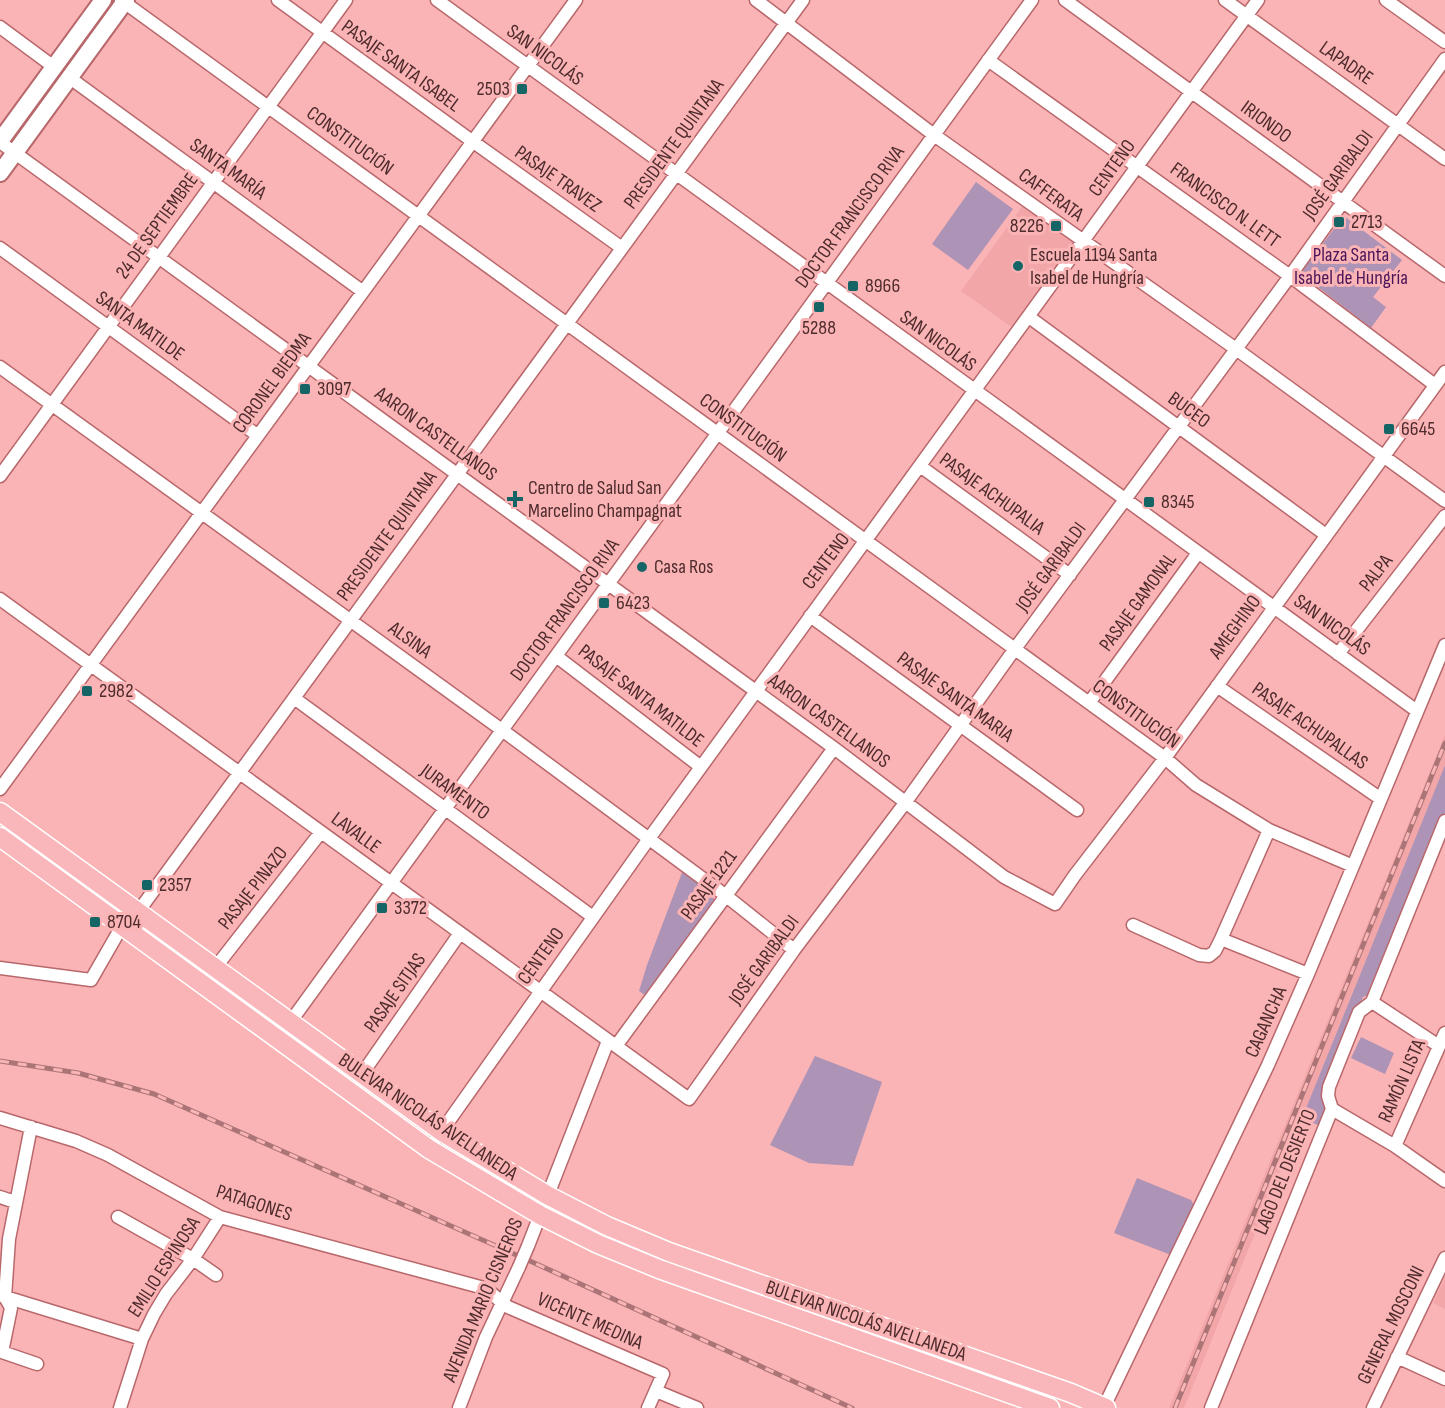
<svg xmlns="http://www.w3.org/2000/svg" width="1445" height="1408" font-family="'Sofia Sans Condensed',sans-serif">
  <style>
    .built { fill: #f2a6a8 }
    .green { fill: #ad93b6 }
    .lines { fill: none; stroke-linecap: round; stroke-linejoin: round }
    .street-casing { stroke: #b8676b; stroke-width: 15 }
    .secondary-casing { stroke: #b8676b; stroke-width: 20 }
    .primary-casing { stroke: #fff; stroke-width: 21 }
    .street { stroke: #fff; stroke-width: 12 }
    .secondary { stroke: #fff; stroke-width: 16 }
    .primary { stroke: #fab7bb; stroke-width: 18 }
    .rail-casing { stroke: #ab7577; stroke-width: 5 }
    .rail { stroke: #fab4b5; stroke-width: 3; stroke-dasharray: 9; stroke-linecap: butt }
    .street-bridge-casing { stroke: #b8676b; stroke-width: 15; stroke-linecap: butt }
    .street-bridge { stroke: #fff; stroke-width: 12 }
    .poi-dot { fill: #156466; stroke: #fab4b5; stroke-width: 2 }
    .labels { text-anchor: middle; dominant-baseline: central; stroke-width: 6; stroke-linejoin: round; paint-order: stroke }
    .street-label { font-size: 20px; fill: #4e2b2d; stroke: #fab4b5 }
    .poi-label { font-size: 20px; fill: #4e2b2d; stroke: #fab4b5; text-anchor: start }
    .park-label { font-size: 20px; fill: #4a1459; stroke: #fab4b5 }
  </style>
  <rect width="100%" height="100%" fill="#fab4b5"/>
  <!-- built -->
  <path class="built" d="M1024 204 1075 241 1013 328 961 291Z
    M1445 735V765L1184 1408H1169Z
    M1445 1278V1309L1433 1303Z"/>
  <!-- green -->
  <path class="green" d="M976 182 1013 209 968 270 932 244Z
    M1344 216 1402 260 1373 297 1386 307 1371 328 1300 273Z
    M1445 765V815L1372 994 1363 997 1325 1090 1328 1107 1320 1126 1302 1118Z
    M683 870 712 891 714 900 646 996 639 991 647 965Z
    M1361 1037 1394 1053 1385 1074 1351 1058Z
    M815 1056 882 1082 853 1166 809 1163 770 1145Z
    M1137 1178 1191 1200 1194 1205 1171 1255 1114 1233Z"/>
  <g class="lines">
    <!-- street casing -->
    <g class="street-casing">
      <path id="street" d="M121 0 1165 758 1196 785 1269 830 1353 866
        M278 0 472 141 622 248
        M437 0 1417 711
        M756 0 934 135 1236 349 1445 501
        M1065 0 1445 276
        M1225 0 1445 159
        M1386 0 1445 42
        M0 27 54 67
        M988 60 1290 276 1435 385
        M70 78 362 291
        M0 142 834 748 1004 877 1055 904 1075 875 1165 758 1445 372
        M0 248 257 435
        M1029 317 1326 535
        M0 367 502 730 725 895 794 950
        M920 466 1070 575
        M0 476 346 0
        M0 599 689 1099 794 950 905 803 1014 650 1290 276 1445 59
        M810 616 1077 810
        M1338 654 1445 516
        M556 656 701 767
        M1217 686 1381 799
        M294 698 593 917
        M1089 703 1198 553
        M0 789 576 0
        M1133 925 1199 955 1209 956 1215 951 1221 939 1269 830
        M1221 939 1308 974
        M0 968 91 980 122 926 138 912 803 0
        M215 968 321 832
        M1372 1002 1439 1046
        M278 1039 1032 0
        M616 1046 834 748
        M362 1074 460 933
        M1332 1109 1395 1146 1445 1181
        M0 1118 76 1141 108 1155 220 1217 484 1288C494 1293 499 1302 508 1307L663 1374 648 1408
        M31 1127 9 1239 5 1297 11 1308 2 1352 37 1364
        M1395 1146 1445 1033
        M429 1149 648 840 1258 0
        M0 1197 15 1202
        M118 1217 193 1259 216 1275
        M528 1246 608 1041
        M2 1296 142 1339
        M1397 1357 1445 1379
        M656 1391 697 1408
        M1104 1407 1268 1065 1308 974 1445 645
        M120 1408 142 1339 154 1314 166 1294 193 1259 220 1217
        M459 1408 486 1337 519 1267
        M1211 1408 1332 1109 1328 1096 1329 1087 1359 1012 1372 1002 1445 821
        M1373 1408 1445 1258"/>
    </g>
    <!-- secondary casing -->
    <g class="secondary-casing">
      <path id="secondary" d="M0 141 103 0
        M0 173 126 0"/>
    </g>
    <!-- primary casing -->
    <g class="primary-casing">
      <path id="primary" d="M0 812 442 1132 547 1195 607 1226 669 1252 1071 1393 1106 1408
        M0 837 429 1149 540 1215 598 1244 659 1269 1050 1408"/>
    </g>
    <!-- street -->
    <use href="#street" class="street"/>
    <!-- secondary -->
    <use href="#secondary" class="secondary"/>
    <!-- primary -->
    <use href="#primary" class="primary"/>
    <!-- rail casing -->
    <g class="rail-casing">
      <path id="rail" d="M0 1061 78 1073 154 1094 530 1261 852 1408
        M1175 1408 1445 743"/>
    </g>
    <!-- rail -->
    <use href="#rail" class="rail"/>
    <!-- street-bridge casing -->
    <g class="street-bridge-casing">
      <path id="street-bridge" d="M519 1267 528 1246"/>
    </g>
    <!-- street-bridge -->
    <use href="#street-bridge" class="street-bridge"/>
  </g>
  <!-- markers -->
  <g class="poi-dot">
    <rect x="516" y="83" width="12" height="12" rx="3"/>
    <rect x="1333" y="216" width="12" height="12" rx="3"/>
    <rect x="1050" y="220" width="12" height="12" rx="3"/>
    <circle cx="1018" cy="266" r="6"/>
    <rect x="847" y="280" width="12" height="12" rx="3"/>
    <rect x="813" y="301" width="12" height="12" rx="3"/>
    <rect x="299" y="383" width="12" height="12" rx="3"/>
    <rect x="1383" y="423" width="12" height="12" rx="3"/>
    <path d="M512 490h6v6h6v6h-6v6h-6v-6h-6v-6h6z"/>
    <rect x="1143" y="496" width="12" height="12" rx="3"/>
    <circle cx="642" cy="567" r="6"/>
    <rect x="598" y="597" width="12" height="12" rx="3"/>
    <rect x="81" y="685" width="12" height="12" rx="3"/>
    <rect x="141" y="879" width="12" height="12" rx="3"/>
    <rect x="376" y="902" width="12" height="12" rx="3"/>
    <rect x="89" y="916" width="12" height="12" rx="3"/>
  </g>
  <g class="labels">
    <!-- street labels -->
    <g class="street-label">
      <text transform="translate(545 55) rotate(36)">SAN NICOLÁS</text>
      <text transform="translate(1346 63) rotate(35)">LAPADRE</text>
      <text transform="translate(401 66) rotate(36)">PASAJE SANTA ISABEL</text>
      <text transform="translate(1266 122) rotate(36)">IRIONDO</text>
      <text transform="translate(350 141) rotate(36)">CONSTITUCIÓN</text>
      <text transform="translate(674 144) rotate(-54)">PRESIDENTE QUINTANA</text>
      <text transform="translate(1112 168) rotate(-54)">CENTENO</text>
      <text transform="translate(228 169) rotate(36)">SANTA MARÍA</text>
      <text transform="translate(1338 175) rotate(-54)">JOSÉ GARIBALDI</text>
      <text transform="translate(558 179) rotate(35)">PASAJE TRAVEZ</text>
      <text transform="translate(1051 195) rotate(36)">CAFFERATA</text>
      <text transform="translate(1225 205) rotate(36)">FRANCISCO N. LETT</text>
      <text transform="translate(850 217) rotate(-54)">DOCTOR FRANCISCO RIVA</text>
      <text transform="translate(157 226) rotate(-54)">24 DE SEPTIEMBRE</text>
      <text transform="translate(140 326) rotate(36)">SANTA MATILDE</text>
      <text transform="translate(938 341) rotate(36)">SAN NICOLÁS</text>
      <text transform="translate(272 383) rotate(-54)">CORONEL BIEDMA</text>
      <text transform="translate(1189 410) rotate(36)">BUCEO</text>
      <text transform="translate(743 428) rotate(36)">CONSTITUCIÓN</text>
      <text transform="translate(436 434) rotate(36)">AARON CASTELLANOS</text>
      <text transform="translate(992 494) rotate(36)">PASAJE ACHUPALIA</text>
      <text transform="translate(387 536) rotate(-54)">PRESIDENTE QUINTANA</text>
      <text transform="translate(826 561) rotate(-53)">CENTENO</text>
      <text transform="translate(1051 567) rotate(-54)">JOSÉ GARIBALDI</text>
      <text transform="translate(1376 573) rotate(-52)">PALPA</text>
      <text transform="translate(1138 602) rotate(-54)">PASAJE GAMONAL</text>
      <text transform="translate(565 610) rotate(-54)">DOCTOR FRANCISCO RIVA</text>
      <text transform="translate(1332 625) rotate(36)">SAN NICOLÁS</text>
      <text transform="translate(1235 627) rotate(-54)">AMEGHINO</text>
      <text transform="translate(410 640) rotate(36)">ALSINA</text>
      <text transform="translate(641 696) rotate(38)">PASAJE SANTA MATILDE</text>
      <text transform="translate(955 697) rotate(36)">PASAJE SANTA MARIA</text>
      <text transform="translate(1136 714) rotate(36)">CONSTITUCIÓN</text>
      <text transform="translate(829 721) rotate(36)">AARON CASTELLANOS</text>
      <text transform="translate(1310 726) rotate(35)">PASAJE ACHUPALLAS</text>
      <text transform="translate(455 792) rotate(36)">JURAMENTO</text>
      <text transform="translate(356 833) rotate(36)">LAVALLE</text>
      <text transform="translate(709 885) rotate(-54)">PASAJE 1221</text>
      <text transform="translate(253 888) rotate(-52)">PASAJE PINAZO</text>
      <text transform="translate(541 956) rotate(-54)">CENTENO</text>
      <text transform="translate(764 960) rotate(-54)">JOSÉ GARIBALDI</text>
      <text transform="translate(395 993) rotate(-55)">PASAJE SITJAS</text>
      <text transform="translate(1266 1022) rotate(-66)">CAGANCHA</text>
      <text transform="translate(1402 1081) rotate(-66)">RAMÓN LISTA</text>
      <text transform="translate(428 1117) rotate(34)">BULEVAR NICOLÁS AVELLANEDA</text>
      <text transform="translate(1285 1172) rotate(-68)">LAGO DEL DESIERTO</text>
      <text transform="translate(254 1203) rotate(18)">PATAGONES</text>
      <text transform="translate(164 1267) rotate(-57)">EMILIO ESPINOSA</text>
      <text transform="translate(483 1300) rotate(-67)">AVENIDA MARIO CISNEROS</text>
      <text transform="translate(590 1321) rotate(24)">VICENTE MEDINA</text>
      <text transform="translate(866 1321) rotate(19)">BULEVAR NICOLÁS AVELLANEDA</text>
      <text transform="translate(1391 1325) rotate(-64)">GENERAL MOSCONI</text>
    </g>
    <!-- poi labels -->
    <g class="poi-label">
      <text x="510" y="89" text-anchor="end">2503</text>
      <text x="1351" y="222">2713</text>
      <text x="1044" y="226" text-anchor="end">8226</text>
      <text x="1030" y="255">Escuela 1194 Santa<tspan x="1030" dy="23">Isabel de Hungría</tspan></text>
      <text x="865" y="286">8966</text>
      <text x="819" y="328" text-anchor="middle">5288</text>
      <text x="317" y="389">3097</text>
      <text x="1401" y="429">6645</text>
      <text x="528" y="488">Centro de Salud San<tspan x="528" dy="23">Marcelino Champagnat</tspan></text>
      <text x="1161" y="502">8345</text>
      <text x="654" y="567">Casa Ros</text>
      <text x="616" y="603">6423</text>
      <text x="99" y="691">2982</text>
      <text x="159" y="885">2357</text>
      <text x="394" y="908">3372</text>
      <text x="107" y="922">8704</text>
    </g>
    <!-- park labels -->
    <g class="park-label">
      <text x="1351" y="255">Plaza Santa<tspan x="1351" dy="23">Isabel de Hungría</tspan></text>
    </g>
  </g>
</svg>
